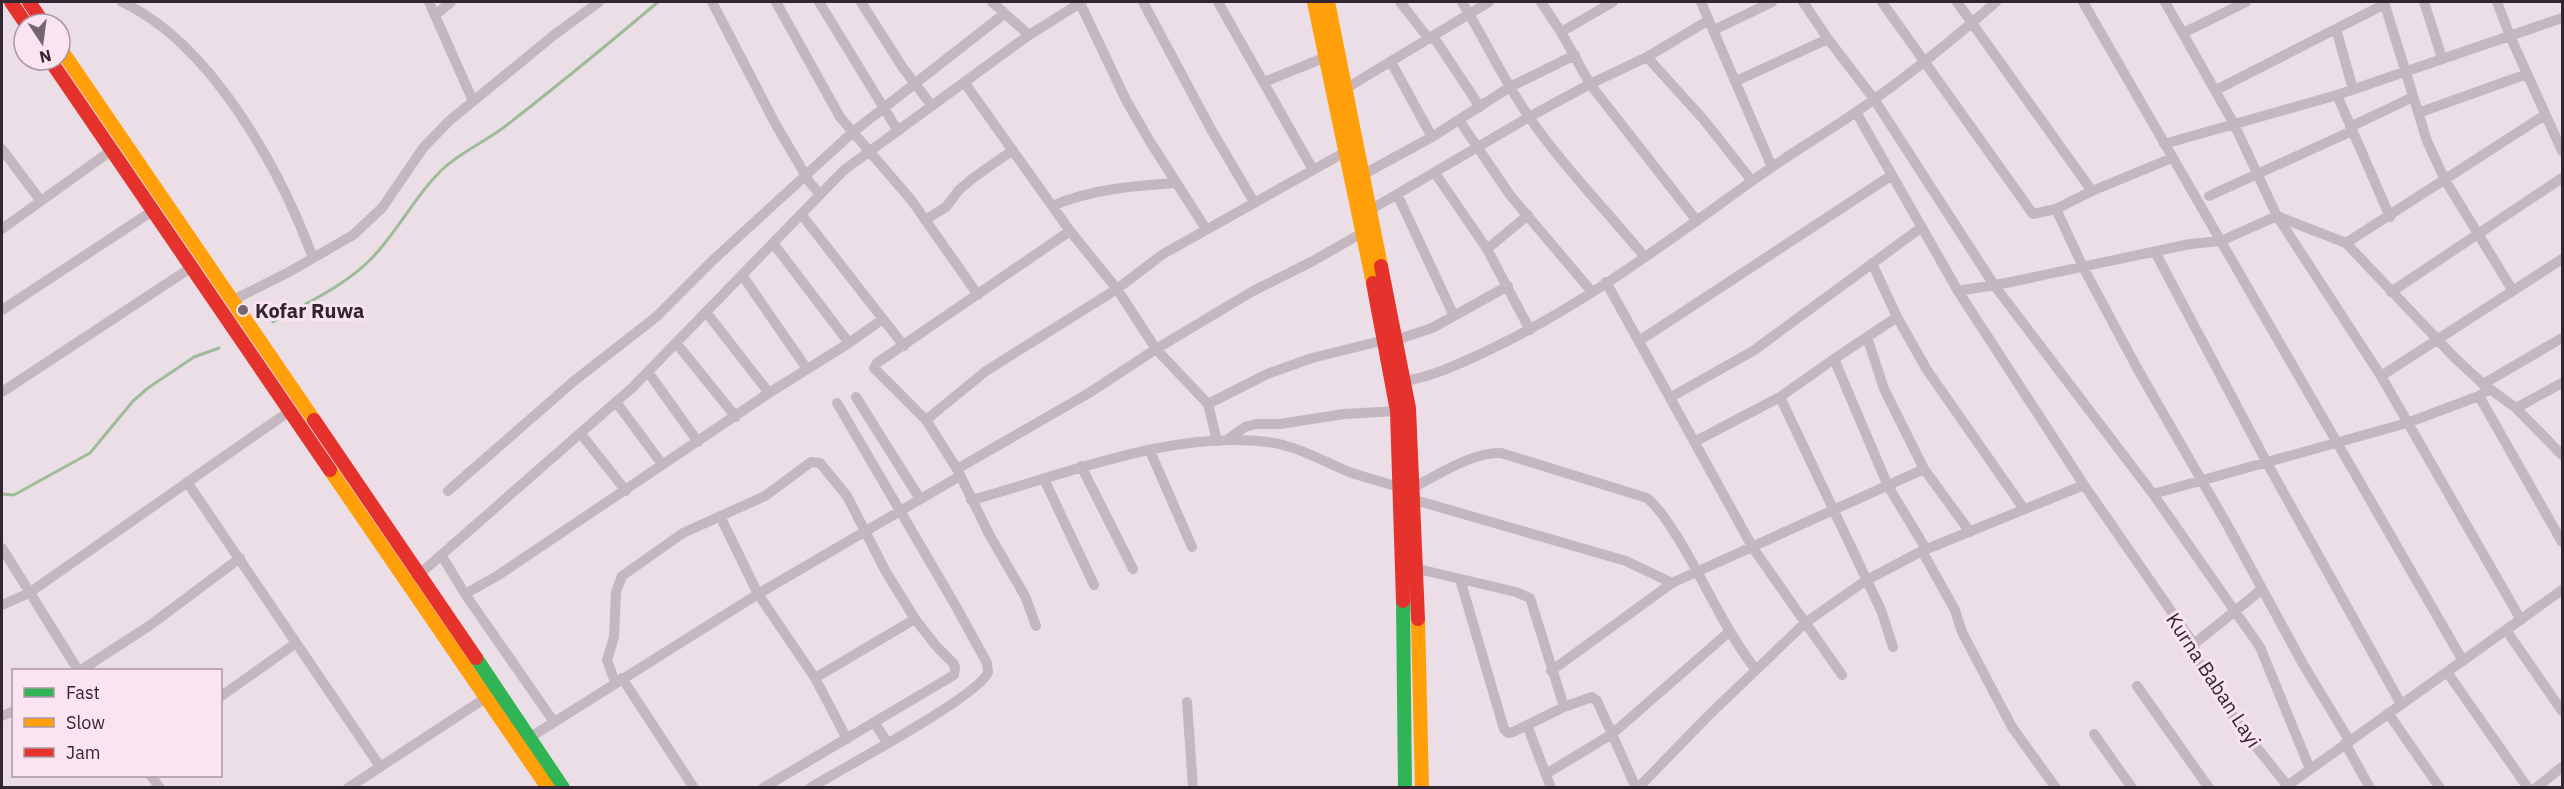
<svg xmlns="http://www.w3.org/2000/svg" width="2564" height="789" font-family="'IBM Plex Sans',sans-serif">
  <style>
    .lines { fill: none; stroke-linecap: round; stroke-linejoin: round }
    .stream { stroke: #9ebc99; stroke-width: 3 }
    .street { stroke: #c4b7c0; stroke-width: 10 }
    .fast { stroke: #30b455; stroke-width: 14 }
    .slow { stroke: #ff9f0a; stroke-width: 14 }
    .jam { stroke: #e5322d; stroke-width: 14 }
    .poi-dot { fill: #746670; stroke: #f9e4f0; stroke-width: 2 }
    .labels { text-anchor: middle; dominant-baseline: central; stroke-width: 6; stroke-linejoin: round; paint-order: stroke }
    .poi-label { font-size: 20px; font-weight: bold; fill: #342631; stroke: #f9e4f0; text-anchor: start }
    .street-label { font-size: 20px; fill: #342631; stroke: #f9e4f0 }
  </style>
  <rect width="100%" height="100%" fill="#ebdee6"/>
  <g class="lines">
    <!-- stream -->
    <path class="stream" d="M273 322C306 303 345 286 372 258 399 230 417 192 446 166 463 152 485 141 503 128 556 87 607 45 658 2
      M2 494 14 495 90 453 133 401 148 388 194 357 219 348"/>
    <!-- street -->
    <path class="street" d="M122 2C211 43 280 169 313 258
      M429 2 473 101
      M712 2 776 125 810 183 820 194
      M776 2 840 117 912 201 978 295
      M819 2 898 131
      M861 2 903 68 932 106
      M992 2 1029 35
      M1143 2 1212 131 1254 202
      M1218 2 1312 168
      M1400 2 1429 39
      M1462 2C1485 40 1504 81 1529 117 1563 166 1606 210 1644 256
      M1541 2 1561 32 1590 84 1697 221
      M1701 2 1772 167
      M1803 2 1828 39 1874 99 1994 285 2153 494 2260 647 2310 769
      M1882 2 2033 214 2056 209 2092 191 2172 158
      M1957 2 2092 191
      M2083 2 2463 661
      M2165 2 2234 124 2277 216 2381 376 2521 620
      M2384 2 2427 141 2445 180 2513 291
      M2424 2 2442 58
      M2497 2 2510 36 2562 151
      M1080 3 1126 100 1149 140 1206 229
      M435 15 451 2
      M2336 29 2353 89
      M1714 30 1772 2
      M1561 32 1613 2
      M2183 33 2246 2
      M1433 36 1480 107
      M1647 57 1704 120 1752 181
      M1391 62 1432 137
      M1736 81 1828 39
      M964 82 1070 231 1117 289 1156 349 1208 404 1217 441
      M1264 82 1326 57
      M1345 89 1489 2
      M2216 90 2385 4
      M2337 95 2390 217
      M1856 112 1958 291 2084 485 2194 644 2195 656 2241 728 2287 785
      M2418 113 2527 74
      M1459 120 1510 195 1592 292
      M2350 127 2413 97
      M2164 144 2337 95 2562 18
      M2 149 40 200
      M1435 173 1487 249 1530 330
      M1364 174 1432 137 1510 87 1575 55
      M1398 196 1454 316
      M2209 196 2352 131
      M1052 206C1091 189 1134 186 1176 183
      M2056 209 2083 267 2137 368 2229 528 2303 664 2349 740
      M1370 210 1529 117 1590 84 1647 57 1709 20
      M801 214 904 346
      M925 220 946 207 959 190 973 178 1013 150
      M2 229 112 150
      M773 243 849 343
      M2346 243 2545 115
      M1487 249 1528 215
      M2155 252 2267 463 2401 704
      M1872 263 1897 317 1927 370 2024 509
      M742 275 807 369
      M1606 282 1753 548 1842 675
      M1958 291 2006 283 2190 244 2221 241 2277 216 2346 243 2455 358 2483 384 2516 408 2562 455
      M2391 292 2562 178
      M231 301 289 272 353 235 382 208 423 148 449 121 554 35 599 2
      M2 310 154 210
      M706 312 769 393
      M1897 317 1834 359 1888 486 1926 549
      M1867 337 1884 389 1924 469 1970 532
      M1396 340 1432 328 1508 286
      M1639 341 1892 175
      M676 343 736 417
      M648 372 698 442
      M2381 376 2562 259
      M1405 381C1435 376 1461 363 1489 350 1586 304 1672 238 1759 176 1797 149 1838 126 1876 98 1918 68 1957 36 1996 2
      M2483 384 2562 338
      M2 392 192 267
      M2479 396 2562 542
      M856 397 920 499
      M1671 397 1753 351 1922 227
      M1780 397 1881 610 1893 647
      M616 402 662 464
      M1208 404 1267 374 1312 358 1385 340
      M2516 408 2562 383
      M926 420 986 371 1117 289 1163 254 1347 151
      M581 434 626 491
      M1228 439 1245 427 1256 424H1280L1344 414 1397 411
      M1696 441 1780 397 1834 359
      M1150 451 1192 547
      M1081 466 1133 569
      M957 469 1089 393 1156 349 1253 291 1313 261 1362 233
      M1044 479 1094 585
      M187 482 379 765
      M1414 487C1440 474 1472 452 1501 453L1647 498C1660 509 1668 523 1678 538 1705 582 1724 629 1756 670
      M448 491 574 381 656 317 712 261 853 132 1004 14
      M2153 494 2407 423 2479 396 2490 389
      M971 500C1065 475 1170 430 1268 442 1297 446 1323 461 1349 472 1366 478 1384 482 1401 488
      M1415 500 1626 561 1672 583
      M720 516 758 594 815 678 847 739
      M2 548 78 670
      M1922 551 1955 610 1962 632 2012 727 2056 788
      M442 556 465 594 554 722
      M1418 569 1516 592 1530 598 1564 707
      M415 578 633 387 844 170 1029 35 1082 2
      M1460 579 1504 729 1508 733 1513 732 1564 707 1592 697 1597 701 1612 734 1546 774
      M465 594 497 576 769 393 849 343 883 319
      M2 605 29 593 291 410
      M1036 626 1025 596 989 534 957 469 926 420 874 368 877 363 1070 231
      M2506 630 2562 711
      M2194 644 2261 590
      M81 670 149 626 240 558
      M1551 671 1672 583 1924 469
      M2447 672 2528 788
      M622 678 694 788
      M815 678 915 619
      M615 682 607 660 614 637 616 592 622 576 683 533 765 496 811 462 820 463 847 496 886 572 915 619 937 647 953 663 955 667 954 675 763 788
      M2137 686 2209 788
      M220 697 296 643
      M1187 702 1193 788
      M2388 713 2440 788
      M2 716 14 711
      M874 722 887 742
      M1527 725 1551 788
      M2094 734 2132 788
      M529 738 758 594 960 476
      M2345 743 2370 788
      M151 776 160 788
      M348 788 487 697
      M810 788C839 770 980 696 988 672L987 663 954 603 837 403
      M1636 788 1612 734 1729 632
      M1638 788 1709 715 1805 623 1865 581 1922 551 2084 485
      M2284 788 2562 590
      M2536 788 2562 767"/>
    <!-- fast -->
    <path class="fast" d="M1403 601 1405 788
      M476 658 563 788"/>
    <!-- slow -->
    <path class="slow" d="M1314 2 1373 283
      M1328 2 1381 266
      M60 48 314 420
      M330 470 548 788
      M1418 619 1422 788"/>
    <!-- jam -->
    <path class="jam" d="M11 2 26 24
      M29 2 44 24
      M50 60 330 470
      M1381 266 1409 408 1418 619
      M1373 283 1397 411 1403 601
      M314 420 476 658"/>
  </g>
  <!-- markers -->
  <circle class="poi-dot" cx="243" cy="310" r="6"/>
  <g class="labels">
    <!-- poi labels -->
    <g class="poi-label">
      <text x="255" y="310">Kofar Ruwa</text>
    </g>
    <!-- street labels -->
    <g class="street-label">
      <text transform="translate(2214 680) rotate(57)">Kurna Baban Layi</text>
    </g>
  </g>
  <!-- border -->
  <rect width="2564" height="789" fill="none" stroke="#342631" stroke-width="6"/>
  <!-- legend -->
  <rect x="12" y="669" width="210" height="108" fill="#f9e4f0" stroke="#aa98a4" stroke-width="1.5"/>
  <rect x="24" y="688" width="30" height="9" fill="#30b455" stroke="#aa98a4" stroke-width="1.5"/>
  <text x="66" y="699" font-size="18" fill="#342631">Fast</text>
  <rect x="24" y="718" width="30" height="9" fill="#ff9f0a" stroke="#aa98a4" stroke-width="1.5"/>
  <text x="66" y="729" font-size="18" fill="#342631">Slow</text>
  <rect x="24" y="748" width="30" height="9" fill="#e5322d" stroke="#aa98a4" stroke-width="1.5"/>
  <text x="66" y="759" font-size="18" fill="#342631">Jam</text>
  <!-- north arrow -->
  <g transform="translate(42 42) rotate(167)"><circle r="28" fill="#f9e4f0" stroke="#aa98a4" stroke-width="1.5"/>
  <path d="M0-4.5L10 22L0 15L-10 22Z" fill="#746670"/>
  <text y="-9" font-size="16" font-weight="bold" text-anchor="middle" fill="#342631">N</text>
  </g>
</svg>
